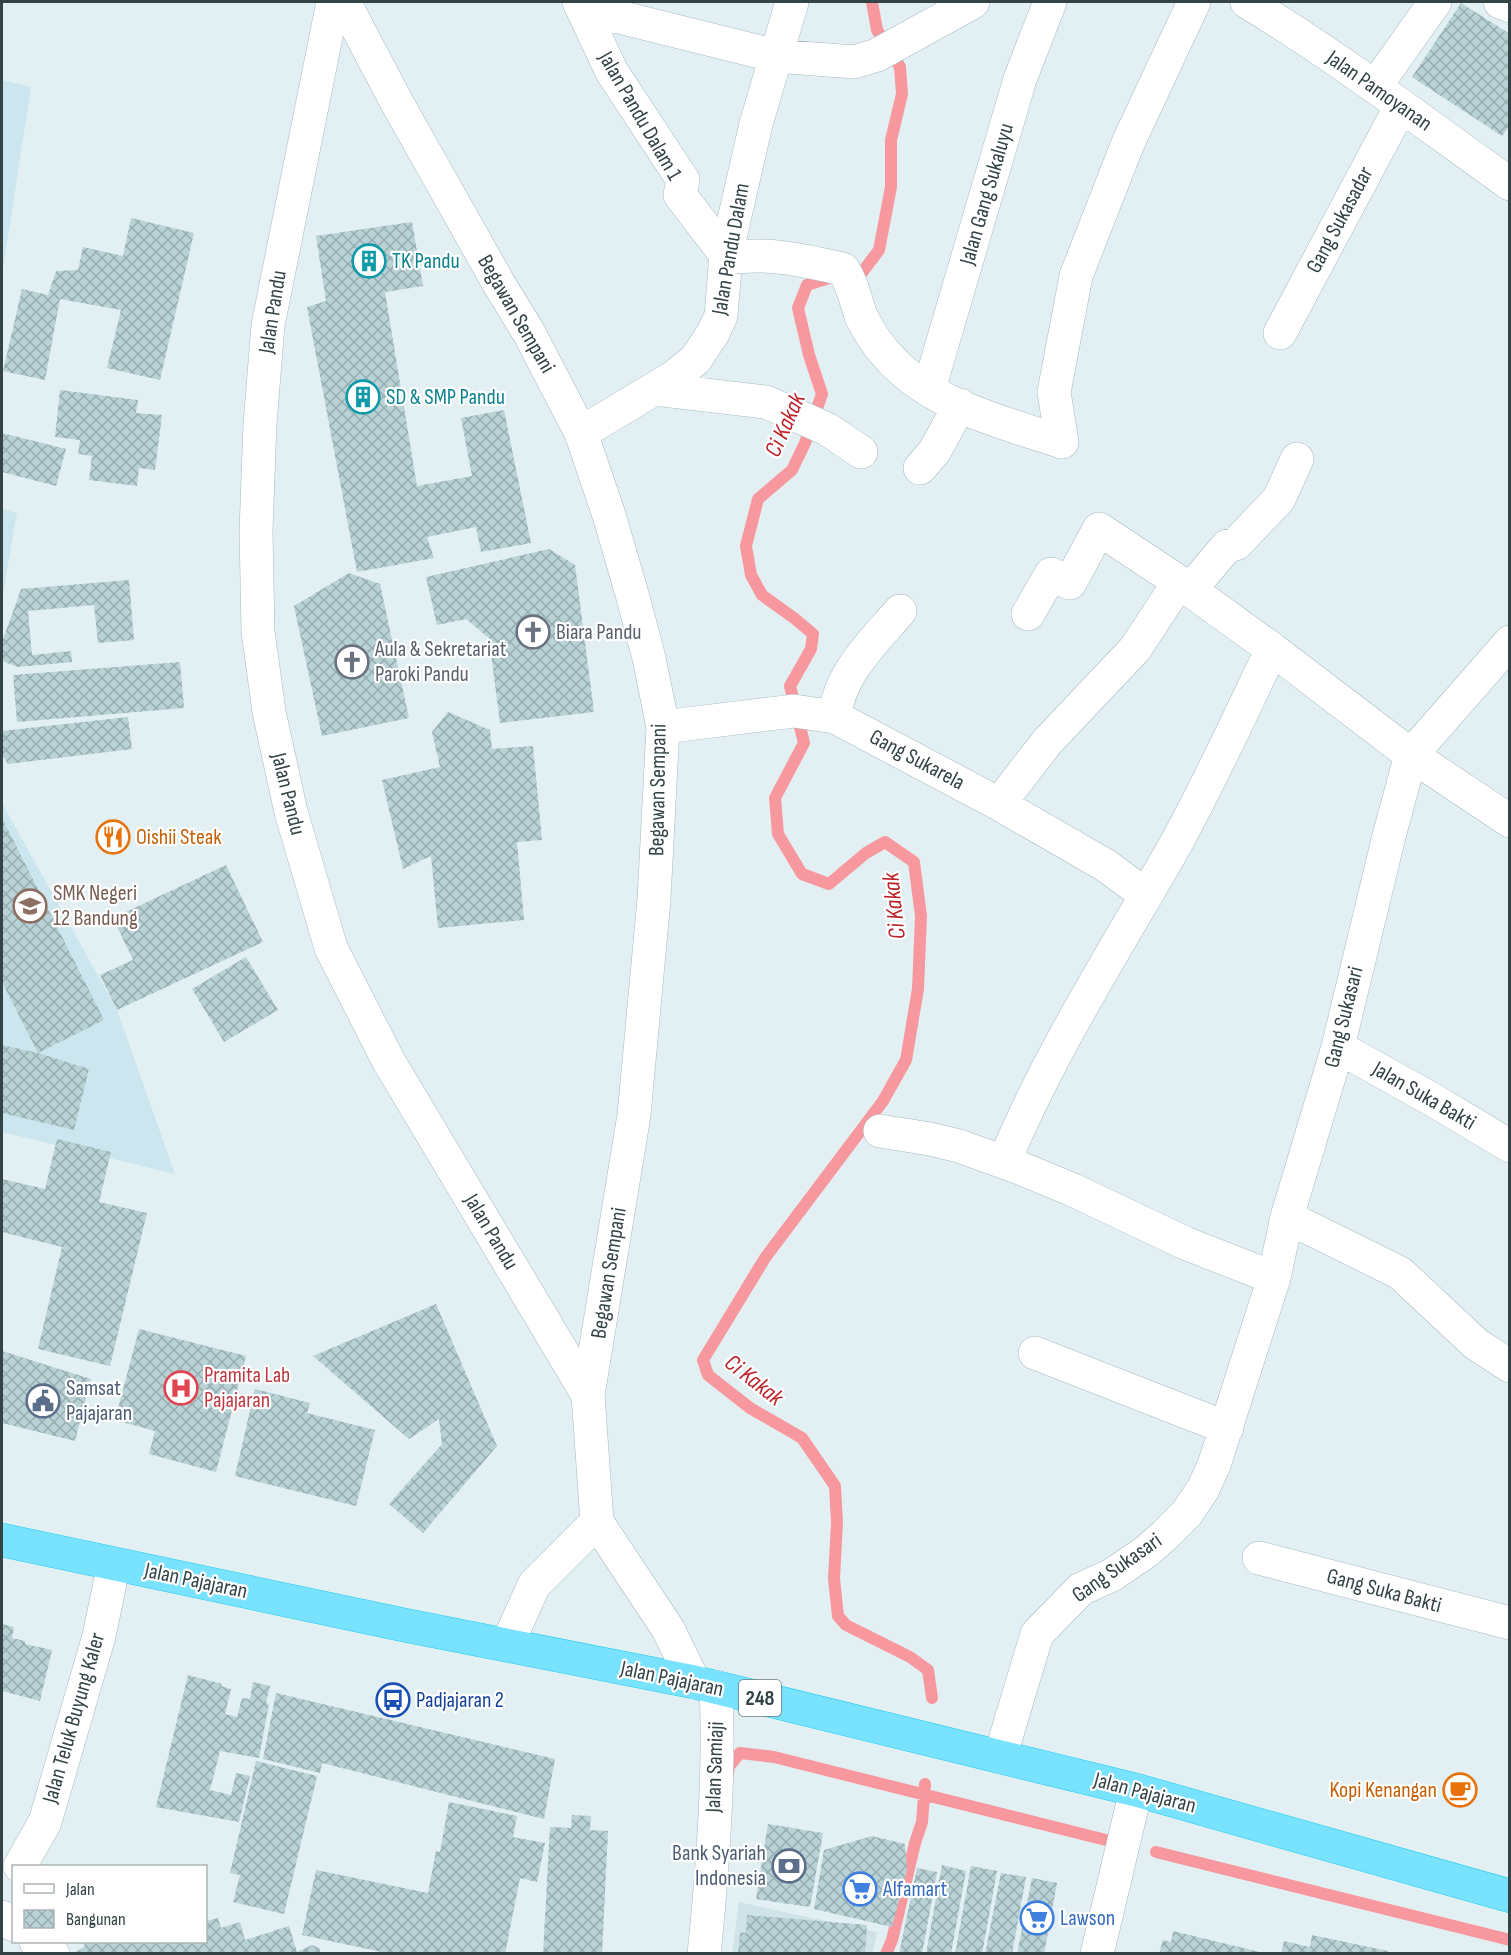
<svg xmlns="http://www.w3.org/2000/svg" width="1511" height="1955" font-family="'Sofia Sans Condensed',sans-serif">
  <style>
    .residential { fill: #d0e3e8 }
    .education { fill: #cbe6ee }
    .lines { fill: none; stroke-linecap: round; stroke-linejoin: round }
    .stream { stroke: #f7989e; stroke-width: 12 }
    .building { fill: url(#building-cross-hatch) }
    .minor-casing { stroke: #a5bac0; stroke-width: 34 }
    .trunk-casing { stroke: #23cded; stroke-width: 34 }
    .minor { stroke: #fff; stroke-width: 33 }
    .trunk { stroke: #79e2ff; stroke-width: 33 }
    .labels { text-anchor: middle; dominant-baseline: central; stroke-width: 4.5; stroke-linejoin: round; paint-order: stroke }
    .shield { fill: #fff; stroke: #707b7e; stroke-width: 1.5 }
    .shield-label { font-size: 21px; font-weight: bold; fill: #334346 }
    .street-label { font-size: 22px; fill: #334346; stroke: #fff }
    .culture-label { font-size: 22px; fill: #0d838f; stroke: #fff; text-anchor: start }
    .worship-label { font-size: 22px; fill: #5b616d; stroke: #fff; text-anchor: start }
    .food-label { font-size: 22px; fill: #c56008; stroke: #fff; text-anchor: start }
    .education-label { font-size: 22px; fill: #785e54; stroke: #fff; text-anchor: start }
    .health-label { font-size: 22px; fill: #be3a42; stroke: #fff; text-anchor: start }
    .service-label { font-size: 22px; fill: #4e5e75; stroke: #fff; text-anchor: start }
    .transit-label { font-size: 22px; fill: #164399; stroke: #fff; text-anchor: start }
    .shop-label { font-size: 22px; fill: #366cbe; stroke: #fff; text-anchor: start }
    .water-label { font-size: 24px; font-style: italic; fill: #bc222a; stroke: #fff }
  </style>
  <defs>
    <pattern id="building-cross-hatch" width="8" height="8" patternUnits="userSpaceOnUse" patternTransform="scale(1.5)"><rect width="8" height="8" fill="#b8d2d6"/><path d="M0 0l8 8M0 8l8-8" fill="none" stroke="#96acaf"/></pattern>
  </defs>
  <rect width="100%" height="100%" fill="#e3f0f3"/>
  <!-- residential -->
  <path class="residential" d="M739 1902 877 1932 873 1953 732 1954Z"/>
  <!-- education -->
  <path class="education" d="M2 80 31 87 2 276Z
    M2 509 17 513 2 599Z
    M2 803 117 1010 175 1174 2 1132Z"/>
  <g class="lines">
    <!-- stream -->
    <path class="stream" d="M832 277 807 285 798 308 809 355 822 394 805 443 792 470 758 499 746 546 751 575 762 595 794 618 813 634 811 649 790 686 804 743 775 798 778 834 802 874 829 884 866 853 885 842 914 862 921 916 918 989 906 1060 883 1101 765 1258 703 1360 708 1375 750 1408 802 1438 835 1486 837 1523 834 1579 838 1616 846 1625 910 1657 928 1670 932 1698
      M852 278H858L879 250 891 187V140L902 94 900 67 877 30 872 2
      M728 1773 729 1766 740 1753 774 1757 1106 1840
      M1156 1852 1510 1940
      M886 1954 892 1940 915 1843 922 1822 925 1784"/>
  </g>
  <!-- building -->
  <path class="building" d="M1461 3 1510 34V125L1502 136 1412 77Z
    M131 218 194 233 160 380 107 368 121 310 60 299 45 380 3 371 22 289 48 295 56 271 78 270 83 247 123 256Z
    M412 222 423 286 385 292 417 486 472 476 461 418 504 410 531 543 481 552 476 527 427 537 434 558 357 572 307 307 326 301 316 236Z
    M60 390 138 400 136 413 162 415 155 470 139 468 137 486 89 480 92 456 78 454 80 440 55 437Z
    M2 433 66 449 56 486 2 472Z
    M549 549 575 565 594 712 500 723 489 638 466 619 437 625 426 577Z
    M349 573 380 584 409 718 322 736 294 606Z
    M129 580 134 640 98 643 94 605 28 611 32 655 71 651 72 662 18 667 2 661V642L21 589Z
    M180 662 184 708 17 722 13 675Z
    M448 712 490 730 492 749 533 746 542 840 517 842 524 920 438 928 431 856 403 869 382 780 440 767 432 732Z
    M128 717 132 749 8 764 2 755V731Z
    M2 818 104 1020 38 1053 2 982Z
    M226 865 263 942 117 1010 100 975 133 960 113 918Z
    M246 957 278 1010 224 1042 192 989Z
    M2 1045 38 1053 89 1069 74 1130 2 1113Z
    M57 1139 111 1152 99 1202 147 1213 110 1366 38 1349 62 1247 2 1232V1179L45 1189Z
    M436 1304 497 1446 423 1533 389 1504 442 1444 439 1419 409 1439 313 1356Z
    M139 1329 246 1356 216 1472 149 1454 155 1431 115 1420Z
    M2 1351 91 1379 75 1441 2 1423Z
    M255 1389 310 1403 307 1413 375 1430 356 1506 235 1476Z
    M2 1624 14 1627 12 1638 25 1641V1644L52 1650 40 1701 2 1691Z
    M188 1675 222 1684 221 1686 231 1689 225 1714 237 1717 242 1698 250 1699 253 1682 270 1686 266 1703 269 1704 259 1758 220 1751 210 1790 231 1795 236 1773 250 1776 239 1822 156 1807Z
    M276 1693 555 1759 544 1819 322 1763 320 1773 263 1759Z
    M256 1761 317 1776 284 1914 233 1902 240 1875 230 1873Z
    M449 1802 517 1816 513 1837 545 1843 537 1882 520 1878 505 1954H391L302 1935 316 1870 428 1893 436 1851 440 1852Z
    M572 1815 591 1816 590 1830 608 1831 602 1954H543L550 1827 571 1828Z
    M768 1824 823 1833 810 1907 756 1899Z
    M872 1836 905 1844 907 1870 892 1927 814 1909 824 1850Z
    M942 1865 966 1871 951 1954H926Z
    M971 1866 997 1871 982 1954H955Z
    M917 1868 937 1872 922 1954H899Z
    M1001 1873 1026 1877 1012 1954H985Z
    M1032 1878 1057 1883 1044 1954H1017Z
    M747 1915 867 1925 865 1954H738L740 1932 746 1933Z
    M218 1918 221 1928 240 1922 245 1940 289 1926 297 1952 312 1945 319 1948 321 1954H73L85 1946 83 1942H206V1921Z
    M1173 1931 1264 1953V1954H1159L1163 1940 1171 1942Z
    M1312 1935 1388 1951 1387 1954H1281L1284 1941 1310 1947Z"/>
  <g class="lines">
    <!-- minor casing -->
    <g class="minor-casing">
      <path id="minor" d="M333 2 268 325 260 424 256 531 258 631 269 712 291 812 331 948 388 1060 588 1395 597 1522 668 1629 694 1682
        M344 2 396 101 499 284 529 333 581 433 609 515 632 594 649 658 663 727 654 899 634 1115 588 1395
        M579 2 612 72 683 180 680 195 726 255
        M1247 2C1338 57 1423 122 1510 184
        M1500 2 1510 6
        M583 8 776 56 854 62 877 55 973 2
        M1375 87 1435 2
        M727 258C769 252 802 260 843 269 853 284 855 299 861 316 867 328 877 344 886 354 929 405 1002 422 1062 442L1054 392 1076 276 1128 143 1194 2
        M1280 333 1401 106
        M655 389 766 402 827 429 861 452
        M929 389 1020 79 1050 2
        M581 433 674 377 696 359 713 333 721 316 726 255 756 124 792 2
        M920 468 934 452 960 405
        M1190 590 1227 546 1236 544 1279 499 1297 459
        M1028 614 1051 574 1070 583 1099 529 1179 582 1272 649 1411 755 1510 821
        M835 717C838 675 874 641 900 611
        M663 727 794 711 835 717 999 804 1105 865 1146 895
        M999 804 1047 742 1135 649 1179 582
        M1338 1047 1433 1100 1510 1146
        M880 1131 930 1139 959 1146 1020 1168 1073 1190 1185 1243 1274 1278
        M1004 1162C1050 1052 1114 952 1173 849 1209 784 1240 716 1272 649
        M1287 1217 1400 1273 1476 1344 1510 1366
        M1035 1353 1227 1428
        M1259 1558 1510 1623
        M507 1645 534 1585 597 1522
        M1000 1757 1037 1634 1081 1589 1112 1575 1147 1551 1165 1535 1187 1513 1203 1489 1214 1465 1274 1278 1287 1217 1338 1047 1389 836 1411 755 1510 642
        M20 1866 45 1822 99 1636 114 1564
        M2 1917 14 1925
        M36 1942 53 1954
        M704 1954C713 1868 720 1773 716 1687
        M1097 1954 1136 1790"/>
    </g>
    <!-- trunk casing -->
    <g class="trunk-casing">
      <path id="trunk" d="M2 1540 404 1625 694 1682 1136 1790 1510 1896"/>
    </g>
    <!-- minor -->
    <use href="#minor" class="minor"/>
    <!-- trunk -->
    <use href="#trunk" class="trunk"/>
  </g>
  <!-- icons -->
  <defs>
    <g id="building-ring" transform="scale(1.725)"><circle r="9.5" fill="#fff" stroke="#0f9aa8" stroke-width="1.5"/><path d="M-4-6H4V6H1V3H-1V6H-4ZM-2.5-4.3h1.7v1.8h-1.7ZM.8-4.3h1.7v1.8H.8ZM-2.5-1h1.7V.8h-1.7ZM.8-1h1.7V.8H.8Z" fill="#0f9aa8"/></g>
    <g id="church-ring" transform="scale(1.725)"><circle r="9.5" fill="#fff" stroke="#6b7280" stroke-width="1.5"/><path d="M-1.2-6h2.4v3.5h3.3v2.4h-3.3V6h-2.4V-.1h-3.3v-2.4h3.3Z" fill="#6b7280"/></g>
    <g id="restaurant-ring" transform="scale(1.725)"><circle r="9.5" fill="#fff" stroke="#e8710a" stroke-width="1.5"/><path d="M-5-6h1v4h1v-4h1v4h1v-4h1v5L-1.5 .5V6h-2V.5L-5-1ZM5-6V6H3V1.5H1.5Q1.5-4 5-6Z" fill="#e8710a"/></g>
    <g id="school-ring" transform="scale(1.725)"><circle r="9.5" fill="#fff" stroke="#8d6e63" stroke-width="1.5"/><path d="M0-5L7-2L0 1L-7-2ZM-4 1L0 2.5L4 1V4Q0 6-4 4Z" fill="#8d6e63"/></g>
    <g id="hospital-ring" transform="scale(1.725)"><circle r="9.5" fill="#fff" stroke="#e0444e" stroke-width="1.5"/><path d="M-5-5h3v3.5h4V-5h3V5h-3V1.5h-4V5h-3Z" fill="#e0444e"/></g>
    <g id="civic-ring" transform="scale(1.725)"><circle r="9.5" fill="#fff" stroke="#5c6f8a" stroke-width="1.5"/><path d="M-.6-6.5H3V-4.5H.6V-3L4-1V1h2V6H-6V1h2V-1L-.6-3ZM-1.2 2.5V6h2.4V2.5Z" fill="#5c6f8a"/></g>
    <g id="bus-ring" transform="scale(1.725)"><circle r="9.5" fill="#fff" stroke="#1a4fb4" stroke-width="1.5"/><path d="M-5-6H5V4H4V6H2V4H-2V6H-4V4H-5ZM-3.5-4V0h7V-4ZM-3.5 1.2v1.5H-2V1.2ZM2 1.2v1.5H3.5V1.2Z" fill="#1a4fb4"/></g>
    <g id="cafe-ring" transform="scale(1.725)"><circle r="9.5" fill="#fff" stroke="#e8710a" stroke-width="1.5"/><path d="M-5.5-4.5H6V0H3Q3 3.5 0 3.5H-2.5Q-5.5 3.5-5.5 0ZM3-3.2v2h1.7v-2ZM-6 4.5H4V6H-6Z" fill="#e8710a"/></g>
    <g id="bank-ring" transform="scale(1.725)"><circle r="9.5" fill="#fff" stroke="#5c6f8a" stroke-width="1.5"/><path d="M-6-4H6V4H-6ZM0-2.3a2.3 2.3 0 1 0 0 4.6a2.3 2.3 0 1 0 0-4.6Z" fill="#5c6f8a"/></g>
    <g id="supermarket-ring" transform="scale(1.725)"><circle r="9.5" fill="#fff" stroke="#3f7fe0" stroke-width="1.5"/><path d="M-6-5.5h2.5l.6 2H6L4.5 2H-2.5L-4.4-4H-6ZM-1.5 3.2a1.3 1.3 0 1 0 .1 0ZM3 3.2a1.3 1.3 0 1 0 .1 0Z" fill="#3f7fe0"/></g>
  </defs>
  <g fill-rule="evenodd">
    <use href="#building-ring" x="369" y="261"/>
    <use href="#building-ring" x="363" y="397"/>
    <use href="#church-ring" x="533" y="632"/>
    <use href="#church-ring" x="352" y="662"/>
    <use href="#restaurant-ring" x="113" y="837"/>
    <use href="#school-ring" x="30" y="906"/>
    <use href="#hospital-ring" x="181" y="1388"/>
    <use href="#civic-ring" x="43" y="1401"/>
    <use href="#bus-ring" x="393" y="1700"/>
    <use href="#cafe-ring" x="1460" y="1790"/>
    <use href="#bank-ring" x="789" y="1866"/>
    <use href="#supermarket-ring" x="860" y="1889"/>
    <use href="#supermarket-ring" x="1037" y="1918"/>
  </g>
  <g class="labels">
    <!-- shield labels -->
    <rect class="shield" x="739" y="1680" width="42" height="36" rx="4.5"/>
    <g class="shield-label">
      <text x="760" y="1698">248</text>
    </g>
    <!-- street labels -->
    <g class="street-label">
      <text transform="translate(1379 91) rotate(35)">Jalan Pamoyanan</text>
      <text transform="translate(640 116) rotate(60)">Jalan Pandu Dalam 1</text>
      <text transform="translate(987 194) rotate(-74)">Jalan Gang Sukaluyu</text>
      <text transform="translate(1340 220) rotate(-62)">Gang Sukasadar</text>
      <text transform="translate(731 249) rotate(-80)">Jalan Pandu Dalam</text>
      <text transform="translate(273 312) rotate(-81)">Jalan Pandu</text>
      <text transform="translate(516 314) rotate(60)">Begawan Sempani</text>
      <text transform="translate(917 760) rotate(28)">Gang Sukarela</text>
      <text transform="translate(658 790) rotate(-89)">Begawan Sempani</text>
      <text transform="translate(288 794) rotate(76)">Jalan Pandu</text>
      <text transform="translate(1344 1017) rotate(-76)">Gang Sukasari</text>
      <text transform="translate(1424 1096) rotate(30)">Jalan Suka Bakti</text>
      <text transform="translate(491 1232) rotate(59)">Jalan Pandu</text>
      <text transform="translate(609 1273) rotate(-81)">Begawan Sempani</text>
      <text transform="translate(1117 1568) rotate(-35)">Gang Sukasari</text>
      <text transform="translate(196 1581) rotate(12)">Jalan Pajajaran</text>
      <text transform="translate(1384 1591) rotate(15)">Gang Suka Bakti</text>
      <text transform="translate(672 1679) rotate(12)">Jalan Pajajaran</text>
      <text transform="translate(74 1718) rotate(-74)">Jalan Teluk Buyung Kaler</text>
      <text transform="translate(715 1767) rotate(-88)">Jalan Samiaji</text>
      <text transform="translate(1145 1793) rotate(15)">Jalan Pajajaran</text>
    </g>
    <!-- culture labels -->
    <g class="culture-label">
      <text x="392" y="261">TK Pandu</text>
      <text x="386" y="397">SD &amp; SMP Pandu</text>
    </g>
    <!-- worship labels -->
    <g class="worship-label">
      <text x="556" y="632">Biara Pandu</text>
      <text x="375" y="649">Aula &amp; Sekretariat<tspan x="375" dy="25">Paroki Pandu</tspan></text>
    </g>
    <!-- food labels -->
    <g class="food-label">
      <text x="136" y="837">Oishii Steak</text>
      <text x="1437" y="1790" text-anchor="end">Kopi Kenangan</text>
    </g>
    <!-- education labels -->
    <g class="education-label">
      <text x="53" y="893">SMK Negeri<tspan x="53" dy="25">12 Bandung</tspan></text>
    </g>
    <!-- health labels -->
    <g class="health-label">
      <text x="204" y="1375">Pramita Lab<tspan x="204" dy="25">Pajajaran</tspan></text>
    </g>
    <!-- service labels -->
    <g class="service-label">
      <text x="66" y="1388">Samsat<tspan x="66" dy="25">Pajajaran</tspan></text>
      <text x="766" y="1853" text-anchor="end">Bank Syariah<tspan x="766" dy="25">Indonesia</tspan></text>
    </g>
    <!-- transit labels -->
    <g class="transit-label">
      <text x="416" y="1700">Padjajaran 2</text>
    </g>
    <!-- shop labels -->
    <g class="shop-label">
      <text x="883" y="1889">Alfamart</text>
      <text x="1060" y="1918">Lawson</text>
    </g>
    <!-- water labels -->
    <g class="water-label">
      <text transform="translate(785 425) rotate(-66)">Ci Kakak</text>
      <text transform="translate(894 906) rotate(-96)">Ci Kakak</text>
      <text transform="translate(754 1380) rotate(38)">Ci Kakak</text>
    </g>
  </g>
  <!-- border -->
  <rect width="1511" height="1955" fill="none" stroke="#334346" stroke-width="6"/>
  <!-- legend -->
  <rect x="12" y="1865" width="195" height="78" fill="#ffffff" stroke="#adb4b5" stroke-width="1.5"/>
  <rect x="24" y="1884" width="30" height="9" fill="#ffffff" stroke="#adb4b5" stroke-width="1.5"/>
  <text x="66" y="1895" font-size="18" fill="#334346">Jalan</text>
  <rect x="24" y="1910" width="30" height="18" fill="url(#building-cross-hatch)" stroke="#adb4b5" stroke-width="1.5"/>
  <text x="66" y="1925" font-size="18" fill="#334346">Bangunan</text>
</svg>
